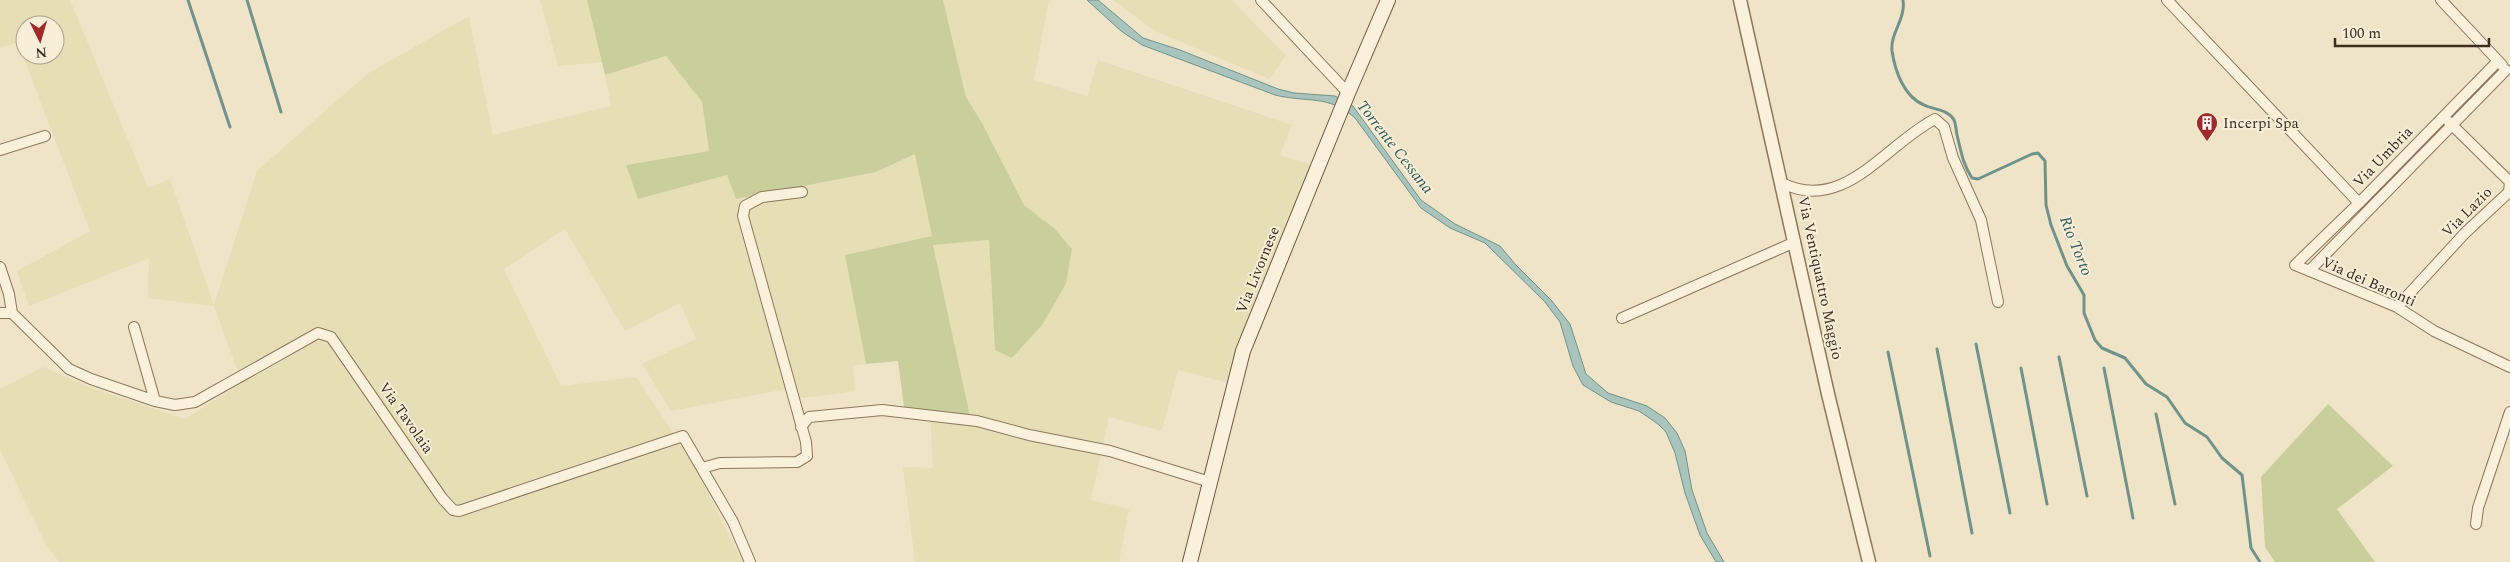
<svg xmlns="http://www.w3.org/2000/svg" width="2510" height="562" font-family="Spectral,serif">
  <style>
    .farmland { fill: #e6deb5; fill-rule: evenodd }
    .green { fill: #c9cf9b }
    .water { fill: #a9c4bc; stroke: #6f938a }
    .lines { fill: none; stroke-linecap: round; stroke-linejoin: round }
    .stream { stroke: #6f938a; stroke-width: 3 }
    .minor-casing { stroke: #8d765c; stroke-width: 12 }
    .tertiary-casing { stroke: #8d765c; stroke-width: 15 }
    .secondary-casing { stroke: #6f573f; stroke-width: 16 }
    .minor { stroke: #faf1dc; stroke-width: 10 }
    .tertiary { stroke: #faf1dc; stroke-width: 12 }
    .secondary { stroke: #faf1dc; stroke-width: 14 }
    .labels { text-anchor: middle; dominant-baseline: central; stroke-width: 4; stroke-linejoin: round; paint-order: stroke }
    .poi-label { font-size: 15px; fill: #3d2e20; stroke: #f7eed8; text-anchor: start }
    .street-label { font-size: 15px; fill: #3d2e20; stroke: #f7eed8 }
    .water-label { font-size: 16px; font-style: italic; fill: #2f5d5a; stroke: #f7eed8 }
  </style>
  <rect width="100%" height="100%" fill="#f0e4c8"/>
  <!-- farmland -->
  <path class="farmland" d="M0 0H70L148 188 170 179 214 305 257 171 367 74 469 16 493 135 611 106 605 75 666 56 702 102 709 151 626 165 638 199 727 175 736 199 876 172 915 154 933 236 845 255 866 364 853 366 855 391 789 400 787 389 671 411 642 364 696 339 680 303 625 331 565 229 504 269 561 386 636 377 692 461 743 562H59L44 541 0 449V389L43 367 89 387 185 419 242 383 214 306 148 298 149 258 29 306 17 271 90 231 18 43 0 47ZM25 25H55V55H25Z
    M540 0H587L602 62 558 66Z
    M943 0H1049L1034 80 1087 96 1098 60 1292 125 1280 155 1311 165 1259 290 1229 383 1178 370 1162 431 1109 417 1091 500 1129 509 1119 562H915L903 467 933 468 930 411 970 416 933 245 989 240 995 350 1042 325 1066 284 1072 249 1054 228 1024 205 982 123 966 97Z
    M1113 0H1232L1286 56 1269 79 1155 31Z"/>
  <!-- green -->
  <path class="green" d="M587 0H943L966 97 982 123 1024 205 1054 228 1072 249 1066 284 1042 325 1012 358 995 350 989 240 933 245 970 416 904 407 898 361 866 364 845 255 932 236 915 154 876 172 736 199 727 175 638 199 626 165 709 151 702 102 666 56 605 75Z
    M2328 404 2393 466 2337 509 2375 562H2275L2265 547 2261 477Z"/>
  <!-- water -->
  <path class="water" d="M1087 0H1098L1143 38 1180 50 1278 89 1294 93 1335 96 1353 106 1421 200 1455 224 1500 246 1515 264 1551 300 1570 324 1586 374 1608 393 1647 406 1665 418 1677 433 1685 451 1692 490 1707 533 1724 562H1716L1700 535 1685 493 1675 453 1666 432 1658 424 1639 411 1611 402 1583 385 1573 366 1560 322 1545 302 1485 243 1450 228 1421 208 1355 118C1328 94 1307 103 1275 95L1142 45 1121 31Z"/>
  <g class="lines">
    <!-- stream -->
    <path class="stream" d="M188 0 230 127
      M247 0 281 112
      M1903 0C1906 19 1890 33 1892 51 1895 71 1904 97 1924 105 1934 110 1948 109 1954 120 1956 124 1956 131 1957 135 1961 151 1963 165 1972 178L1978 179 2032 154 2038 153 2045 161 2046 205 2051 225 2067 266 2084 295V313L2095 340 2102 348 2125 358 2146 384 2167 397 2185 423 2207 437 2222 458 2242 475 2251 548 2260 562
      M1976 344 2010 513
      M1937 349 1972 533
      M1888 352 1930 556
      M2059 357 2087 496
      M2021 368 2047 504
      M2104 368 2133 518
      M2156 414 2175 504"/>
    <!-- minor casing -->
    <g class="minor-casing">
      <path id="minor" d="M1261 0 1348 93
        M2167 0 2359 203 2498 61
        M2441 0 2502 65
        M0 150 45 136
        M1782 183C1844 214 1886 144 1935 119L1944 127 1953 158 1981 220 1998 302
        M2359 203 2295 265 2397 307 2434 331 2510 367
        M0 267 9 294 12 313
        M2309 271 2506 70
        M2397 307 2465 233 2509 192 2510 182 2449 122
        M0 313H12L69 369 91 379 155 401 175 405 195 402 318 333 331 337 442 498 453 510 459 511 683 436 733 522 750 562
        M1622 318 1795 242
        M134 327 155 401
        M801 427 809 417 882 410 977 421 1029 435 1110 451 1210 482
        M702 468 720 463 797 462 807 456 806 442 743 216 745 206 762 197 802 192
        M2476 524 2478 508 2510 412"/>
    </g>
    <!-- tertiary casing -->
    <g class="tertiary-casing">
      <path id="tertiary" d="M1740 0 1828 394 1869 562"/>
    </g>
    <!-- secondary casing -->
    <g class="secondary-casing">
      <path id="secondary" d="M1190 562 1243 351 1348 93 1388 0"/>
    </g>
    <!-- minor -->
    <use href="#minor" class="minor"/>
    <!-- tertiary -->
    <use href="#tertiary" class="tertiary"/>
    <!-- secondary -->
    <use href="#secondary" class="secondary"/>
  </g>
  <!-- icons -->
  <defs>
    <g id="building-pin" transform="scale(1.125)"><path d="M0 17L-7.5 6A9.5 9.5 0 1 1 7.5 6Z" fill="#9e2a2b" stroke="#f7eed8"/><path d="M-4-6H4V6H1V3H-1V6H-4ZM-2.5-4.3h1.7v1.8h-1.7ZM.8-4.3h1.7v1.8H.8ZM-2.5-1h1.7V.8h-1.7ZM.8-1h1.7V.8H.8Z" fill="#fff"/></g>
  </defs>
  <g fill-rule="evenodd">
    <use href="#building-pin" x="2207" y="123"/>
  </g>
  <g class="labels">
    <!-- poi labels -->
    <g class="poi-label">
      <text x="2223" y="123">Incerpi Spa</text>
    </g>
    <!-- street labels -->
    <g class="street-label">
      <text transform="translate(2383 157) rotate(-46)">Via Umbria</text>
      <text transform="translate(2467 212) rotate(-45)">Via Lazio</text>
      <text transform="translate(1258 270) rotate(-68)">Via Livornese</text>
      <text transform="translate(1820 278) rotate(78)">Via Ventiquattro Maggio</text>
      <text transform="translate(2369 282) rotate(24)">Via dei Baronti</text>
      <text transform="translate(406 418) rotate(55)">Via Tavolaia</text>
    </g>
    <!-- water labels -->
    <g class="water-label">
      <text transform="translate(1395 147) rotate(52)">Torrente Cessana</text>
      <text transform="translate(2076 246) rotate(68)">Rio Torto</text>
    </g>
  </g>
  <!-- north arrow -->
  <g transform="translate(40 40) rotate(175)"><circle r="24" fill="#f7eed8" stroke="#ada18e"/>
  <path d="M0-4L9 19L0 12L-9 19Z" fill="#9e2a2b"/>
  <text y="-8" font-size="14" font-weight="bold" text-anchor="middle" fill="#3d2e20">N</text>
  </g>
  <!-- scale -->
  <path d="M2335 38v8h154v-8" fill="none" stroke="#3d2e20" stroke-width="2.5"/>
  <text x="2342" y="38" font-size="15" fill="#3d2e20" stroke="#f7eed8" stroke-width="4" paint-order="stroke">100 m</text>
</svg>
